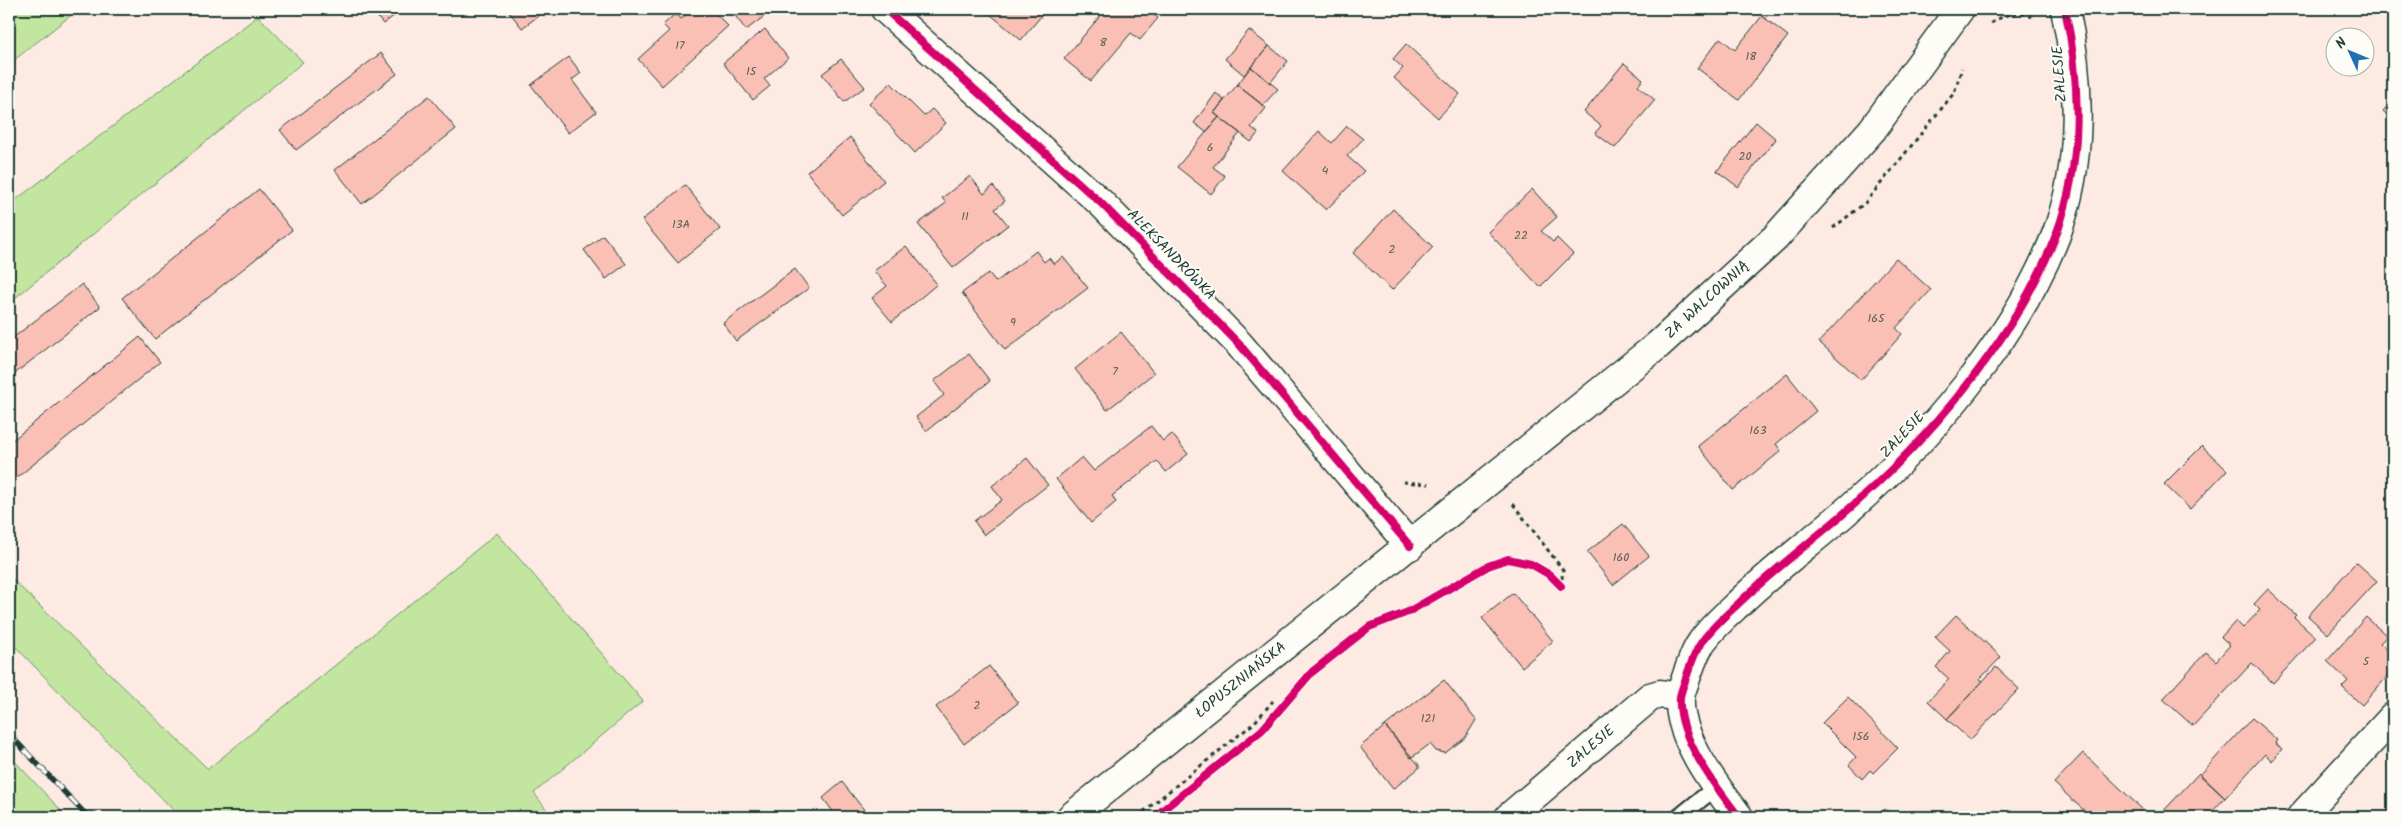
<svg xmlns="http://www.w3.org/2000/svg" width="2402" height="826" font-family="Kalam,sans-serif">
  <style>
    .green { fill: #c2e6a0; stroke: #70926a }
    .building { fill: #fabfb5; stroke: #1f3d34 }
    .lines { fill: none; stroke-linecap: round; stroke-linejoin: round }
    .lane-casing { stroke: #1f3d34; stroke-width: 19 }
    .street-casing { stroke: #1f3d34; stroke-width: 31 }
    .secondary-casing { stroke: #1f3d34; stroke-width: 31 }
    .path { stroke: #1f3d34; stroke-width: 3; stroke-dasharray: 4 4; stroke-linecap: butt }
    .lane { stroke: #fdfcf7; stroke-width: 15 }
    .street { stroke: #fdfcf7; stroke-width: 28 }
    .secondary { stroke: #fdfcf7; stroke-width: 28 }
    .rail-casing { stroke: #1f3d34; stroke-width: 5.5 }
    .rail { stroke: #fdfcf7; stroke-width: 4; stroke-dasharray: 11; stroke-linecap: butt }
    .cycleway-casing { stroke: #fdfcf7; stroke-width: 11 }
    .cycleway { stroke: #d6006c; stroke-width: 8 }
    .labels { text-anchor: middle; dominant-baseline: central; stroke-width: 4; stroke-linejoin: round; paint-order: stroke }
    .number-label { font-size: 12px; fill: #565e54 }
    .street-label { font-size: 15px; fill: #1f3d34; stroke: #fdfcf7 }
  </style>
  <rect width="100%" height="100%" fill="#fceae3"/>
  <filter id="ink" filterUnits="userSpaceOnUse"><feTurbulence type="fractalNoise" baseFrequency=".02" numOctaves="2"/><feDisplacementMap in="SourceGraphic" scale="10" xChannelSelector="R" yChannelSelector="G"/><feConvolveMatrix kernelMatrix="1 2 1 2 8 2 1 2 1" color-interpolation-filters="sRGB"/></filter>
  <g filter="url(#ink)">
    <!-- green -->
    <path class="green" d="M9 9H79L9 64Z
      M258 16 303 62 9 303V205Z
      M497 533 643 701 534 793 552 817H180L9 640V576L208 769Z
      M9 755 67 817H9Z"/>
    <!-- building -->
    <path class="building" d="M371 9H403L383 24Z
      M507 9H548L522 28Z
      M693 9H711L728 26 662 86 638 59 669 31 663 25 676 13 681 19Z
      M730 9H762L766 15 746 30Z
      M984 9H1047L1021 40Z
      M1106 9H1151L1150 11 1158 18 1140 40 1131 33 1091 81 1064 59Z
      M2380 9H2393V22Z
      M1762 16 1788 36 1739 100 1697 68 1720 38 1735 50Z
      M765 29 788 58 764 79 770 86 753 100 723 63Z
      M1249 30 1269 46 1244 75 1225 59Z
      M1406 44 1460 94 1438 118 1394 78 1403 68 1393 59Z
      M1269 46 1288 61 1270 83 1251 67Z
      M381 53 397 74 296 150 280 130Z
      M569 57 581 73 572 80 596 112 568 133 531 85Z
      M841 59 865 87 844 102 822 74Z
      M1624 63 1643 79 1638 86 1655 100 1615 148 1595 133 1601 126 1584 112Z
      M1251 67 1278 89 1263 105 1237 85Z
      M891 83 924 116 932 109 946 123 915 153 869 103Z
      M1237 85 1266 108 1251 127 1258 133 1251 142 1214 113Z
      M1216 93 1224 100 1214 113 1219 117 1206 132 1194 123Z
      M429 96 456 129 362 204 335 170Z
      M2393 100V121L2383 111Z
      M1219 117 1240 133 1213 167 1225 176 1211 194 1177 167Z
      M1756 122 1776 139 1738 187 1717 171Z
      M1347 126 1363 139 1347 156 1364 171 1326 210 1283 171 1319 131 1332 143Z
      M850 137 884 181 842 215 807 172Z
      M970 176 984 194 993 186 1005 201 995 209 1008 225 953 268 918 224 946 203 942 198Z
      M685 185 720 229 678 263 642 220Z
      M259 189 292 230 155 339 122 298Z
      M1532 189 1557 217 1541 231 1553 242 1557 238 1573 254 1540 287 1488 232Z
      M1393 209 1433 247 1392 290 1353 253Z
      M603 235 626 264 606 279 584 250Z
      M906 246 937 284 892 322 872 298 887 286 874 271Z
      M1036 251 1044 262 1049 258 1054 264 1063 257 1088 288 1005 350 962 293 989 273 996 282Z
      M1896 258 1931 290 1896 328 1902 334 1861 380 1819 342Z
      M795 269 809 288 736 341 723 323Z
      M82 284 100 307 9 378V341Z
      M1121 332 1154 373 1107 410 1075 369Z
      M140 337 160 362 9 484V443Z
      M969 354 990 381 926 431 916 417 944 395 934 381Z
      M1787 374 1816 411 1776 444 1781 451 1733 490 1698 446Z
      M1151 426 1163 441 1172 434 1188 454 1166 472 1157 461 1112 496 1116 502 1091 523 1056 479 1082 457 1094 471Z
      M2202 446 2227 470 2190 509 2164 484Z
      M1027 458 1048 485 984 535 974 521 1002 500 992 486Z
      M1623 524 1649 556 1613 585 1587 552Z
      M2356 562 2377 581 2328 634 2308 616Z
      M2268 589 2296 615 2294 617 2316 637 2273 683 2252 663 2193 726 2163 699 2206 652 2216 661 2230 645 2221 637 2236 621 2243 628 2260 610 2254 604Z
      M1513 593 1553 641 1522 667 1482 618Z
      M1956 615 2001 657 1980 679 1983 681 1947 719 1928 701 1949 679 1936 667 1950 651 1935 637Z
      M2366 617 2387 636 2380 643 2393 655V670L2362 705 2342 687 2348 681 2327 661Z
      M989 666 1018 703 964 744 936 707Z
      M1996 667 2019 689 1970 740 1947 719Z
      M1444 680 1476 720 1465 738 1445 753 1436 751 1430 744 1411 758 1385 726Z
      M1848 697 1898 748 1873 773 1870 770 1862 779 1849 765 1856 757 1822 723Z
      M2252 718 2277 740 2275 743 2282 749 2272 761 2265 754 2225 798 2200 775Z
      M1385 726 1419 765V768L1393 789 1360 747Z
      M2083 753 2142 809 2135 817H2091L2054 783Z
      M2199 773 2225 798 2207 817H2158Z
      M842 782 865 811 856 817H837L823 798Z
      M1885 809 1894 817H1876Z"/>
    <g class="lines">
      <!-- lane casing -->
      <g class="lane-casing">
        <path id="lane" d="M1679 817 1716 787"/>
      </g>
      <!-- street casing -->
      <g class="street-casing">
        <g id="street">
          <path d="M885 9 1101 203 1239 344 1410 546"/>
          <path id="s1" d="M1509 817 1650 697 1660 694 1680 697"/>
          <path d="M1739 817C1716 787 1677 737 1680 697 1681 691 1684 684 1686 678 1690 667 1694 653 1701 643 1711 628 1725 616 1738 604 1771 572 1807 545 1842 515 1927 442 2015 340 2056 235 2083 164 2081 82 2065 9"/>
          <path d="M2301 817 2393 717"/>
        </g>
      </g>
      <!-- secondary casing -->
      <g class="secondary-casing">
        <g id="secondary">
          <path id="s2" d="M1071 817 1658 345 1775 238 1872 130 1960 9"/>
        </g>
      </g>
      <!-- path -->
      <path class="path" d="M1991 23C2004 15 2018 9 2032 17
        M1833 228 1865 203 1954 93 1962 68
        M1403 482 1429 484
        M1513 504 1563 570 1561 586
        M1137 817 1254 723 1273 701"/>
      <!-- lane -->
      <use href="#lane" class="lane"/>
      <!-- street -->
      <use href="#street" class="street"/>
      <!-- secondary -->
      <use href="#secondary" class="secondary"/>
      <!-- rail casing -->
      <g class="rail-casing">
        <path id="rail" d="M9 734 88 817"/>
      </g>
      <!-- rail -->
      <use href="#rail" class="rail"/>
      <!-- cycleway casing -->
      <g class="cycleway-casing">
        <path id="cycleway" d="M885 9 1101 203 1239 344 1410 546
          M1154 817 1262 730 1312 672 1369 627 1408 612 1488 566 1508 559 1531 564 1550 575 1561 586
          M1739 817C1716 787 1677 737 1680 697 1681 691 1684 684 1686 678 1690 667 1694 653 1701 643 1711 628 1725 616 1738 604 1771 572 1807 545 1842 515 1927 442 2015 340 2056 235 2083 164 2081 82 2065 9"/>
      </g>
      <!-- cycleway -->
      <use href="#cycleway" class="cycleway"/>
    </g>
  </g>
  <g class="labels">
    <!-- number labels -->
    <g class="number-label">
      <text x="1103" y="42">8</text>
      <text x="680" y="45">17</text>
      <text x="1751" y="56">18</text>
      <text x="751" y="71">15</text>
      <text x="1210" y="147">6</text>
      <text x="1745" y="156">20</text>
      <text x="1325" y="170">4</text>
      <text x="965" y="216">11</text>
      <text x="681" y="224">13A</text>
      <text x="1521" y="235">22</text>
      <text x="1392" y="249">2</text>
      <text x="1876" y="318">165</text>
      <text x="1013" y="322">9</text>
      <text x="1115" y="371">7</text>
      <text x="1758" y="430">163</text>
      <text x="1621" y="557">160</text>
      <text x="2366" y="661">5</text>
      <text x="977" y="705">2</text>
      <text x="1428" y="718">121</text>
      <text x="1861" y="736">156</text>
    </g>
    <!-- street labels -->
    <g class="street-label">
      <text transform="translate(2060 74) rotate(-94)">ZALESIE</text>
      <text transform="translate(1171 255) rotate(46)">ALEKSANDRÓWKA</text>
      <text stroke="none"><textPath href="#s2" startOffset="820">ZA WALCOWNIĄ</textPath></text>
      <text transform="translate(1903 435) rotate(-47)">ZALESIE</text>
      <text stroke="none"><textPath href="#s2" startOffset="218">ŁOPUSZNIAŃSKA</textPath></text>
      <text stroke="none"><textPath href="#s1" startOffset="108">ZALESIE</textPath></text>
    </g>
  </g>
  <!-- margin -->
  <rect width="2402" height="826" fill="none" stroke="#fdfcf7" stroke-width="30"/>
  <rect x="15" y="15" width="2372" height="796" fill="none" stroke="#1f3d34" stroke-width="2" filter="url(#ink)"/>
  <!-- north arrow -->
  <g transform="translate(2350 52) rotate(314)"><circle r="24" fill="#fdfcf7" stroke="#a4b0a9"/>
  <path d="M0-4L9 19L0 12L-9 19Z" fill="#1f6fb2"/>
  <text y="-8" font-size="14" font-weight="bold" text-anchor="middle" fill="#1f3d34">N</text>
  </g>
</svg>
